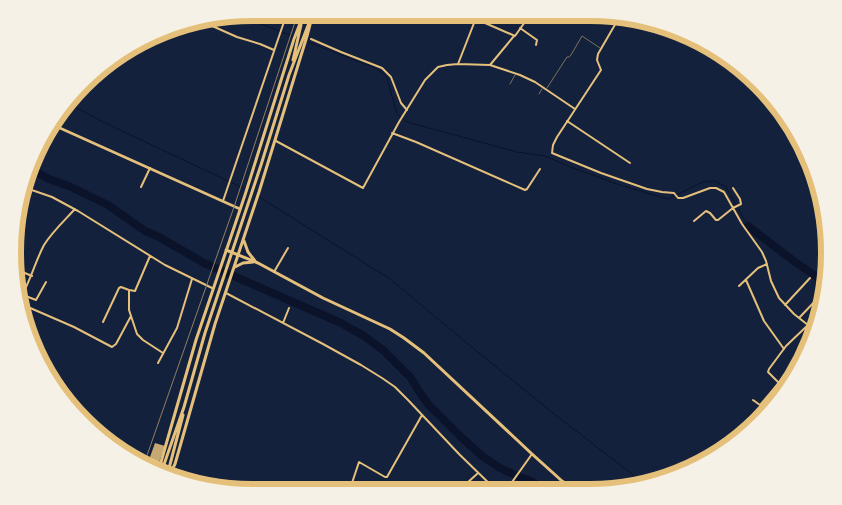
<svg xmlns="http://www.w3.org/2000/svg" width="842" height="505" font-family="'Source Sans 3',sans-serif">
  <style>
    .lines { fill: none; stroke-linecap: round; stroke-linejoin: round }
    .stream { stroke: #0b132b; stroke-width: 1 }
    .river { stroke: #0b132b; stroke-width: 8 }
    .building { fill: #c6a872 }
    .service { stroke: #e5c07b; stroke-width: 0.5 }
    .minor { stroke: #e5c07b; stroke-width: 2 }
    .tertiary { stroke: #e5c07b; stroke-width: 2.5 }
    .trunk { stroke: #e5c07b; stroke-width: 3 }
    .rail { stroke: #918062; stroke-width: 1 }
    .rim { fill: none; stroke: #e5c07b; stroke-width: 6 }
  </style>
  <rect width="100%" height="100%" fill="#14213d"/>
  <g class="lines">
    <!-- stream -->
    <path class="stream" d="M238 15 295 37
      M305 41 373 67 383 73 387 78 397 114 407 122 517 152 545 156 568 166 620 185 668 199 703 182 715 181 726 187 748 226
      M68 103 101 121 245 189
      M259 197 390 279 474 349 553 413 641 481"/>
    <!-- river -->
    <path class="river" d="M29 168 49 179 71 187 108 205 145 231 159 237 204 263 341 323 364 336 383 350 411 378 420 393 429 405 461 437 482 456 500 468 519 477 529 480 539 486 545 492
      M748 226 795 262 820 279 825 280"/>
  </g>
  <!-- building -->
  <path class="building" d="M155 443 165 446 158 465 150 462 151 458 150 457Z"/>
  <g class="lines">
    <!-- service -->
    <path class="service" d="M510 84 515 75
      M547 88 567 57H569L571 55 582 36 600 48
      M539 94 542 89"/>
    <!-- minor -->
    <path class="minor" d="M251 13 282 23
      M462 13 515 36 527 19 533 13
      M620 16 598 54 597 60 601 70 557 137 553 145 552 153 601 173 647 189 662 192 674 193 678 198H683L710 188H716L724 192 742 224 762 252 766 261 771 281 779 298 794 314 813 329
      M636 19 660 31 724 58
      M201 21 237 37 260 44 274 50
      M520 28 537 40 536 45
      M311 39 341 52 382 68 391 77 401 103 407 110
      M458 64 476 18 480 13
      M490 65 514 36
      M567 121 630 163
      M392 133 416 142 525 190 527 189 540 169
      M46 140 55 126
      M276 141 363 188 399 122 425 80 438 67 447 65 458 64 490 65 520 75 535 82 575 109
      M23 187 52 197 78 211 165 265 212 288
      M141 187 150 168
      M223 201 287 13
      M694 221 706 211 710 213 716 220H718L733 208 741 204 740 199 733 188
      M15 269 32 276
      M274 272 288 248
      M746 280 764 321 784 349
      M739 286 758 268 767 264
      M129 290 135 291 150 256
      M226 293 323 344 361 365 382 378 395 387 408 400 459 454 498 492
      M23 295 36 300 46 282
      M20 299C30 282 35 262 44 245 52 232 65 220 75 209
      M21 304 74 327 112 347 116 344 131 316
      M785 305 810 278
      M799 318 818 298
      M103 322 119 288 121 287 129 290V310L137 334 143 340 163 353
      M283 323 289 308
      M158 363 177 328 192 279
      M779 383 768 372 769 369 786 346 808 325 821 309
      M753 400 760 405
      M761 413V404L792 367
      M349 492 359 462 385 477H387L422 415
      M457 492 477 474
      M505 492 532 454"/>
    <!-- tertiary -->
    <path class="tertiary" d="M51 124 240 209"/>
    <!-- trunk -->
    <path class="trunk" d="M293 60 301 25
      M244 241 248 252 255 261
      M226 250 258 263 323 298 390 329 404 338 424 353 532 454 562 481 577 492
      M235 267 243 263 253 262
      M160 472 161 462 196 340 245 195 294 39 304 13
      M161 473 184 407 205 333 261 165 289 75 309 23
      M167 476 183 415
      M169 476 175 464 215 324 259 192 307 36 313 13"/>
    <!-- rail -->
    <path class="rail" d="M144 464 234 207 298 13"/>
  </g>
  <!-- crop -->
  <path d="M0 0H842V505H0ZM252 21H590A231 231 0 0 1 821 252V253A231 231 0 0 1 590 484H252A231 231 0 0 1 21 253V252A231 231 0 0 1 252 21Z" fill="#f6f1e7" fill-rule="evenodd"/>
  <path class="rim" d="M252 21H590A231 231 0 0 1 821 252V253A231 231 0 0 1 590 484H252A231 231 0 0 1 21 253V252A231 231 0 0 1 252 21Z"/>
</svg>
